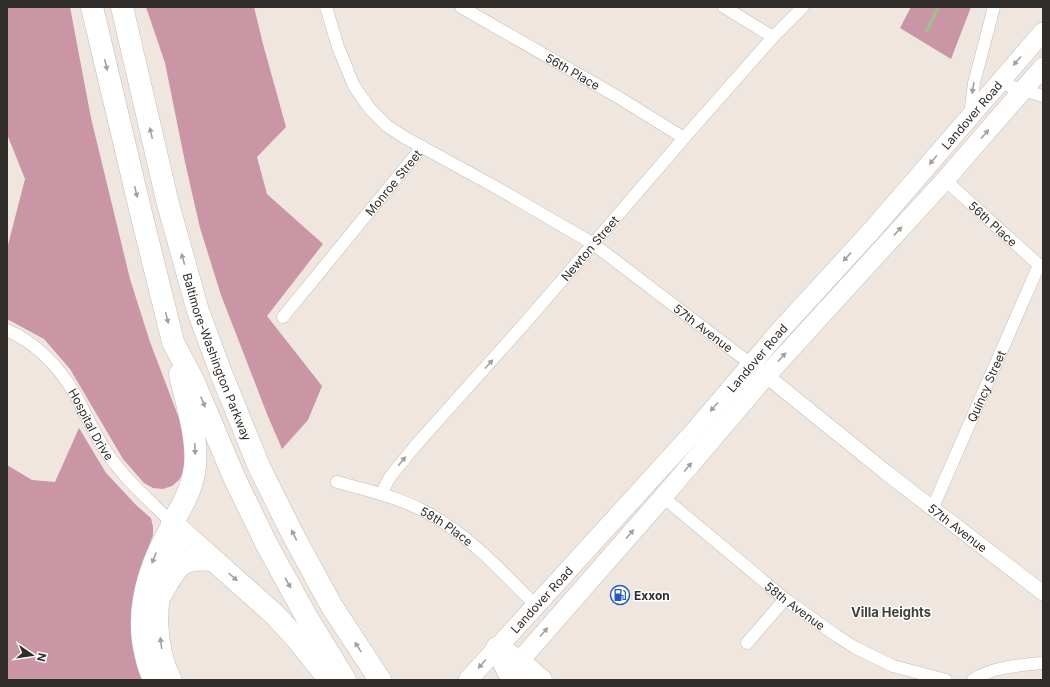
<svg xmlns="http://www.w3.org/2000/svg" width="1050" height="687" font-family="Inter,sans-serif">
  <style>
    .forest { fill: #ca95a4 }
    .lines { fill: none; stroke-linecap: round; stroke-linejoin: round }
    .stream { stroke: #a4bd90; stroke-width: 3.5 }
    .minor-casing { stroke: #c3bcb5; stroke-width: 13 }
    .tertiary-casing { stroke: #c3bcb5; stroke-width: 16 }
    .primary-casing { stroke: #c3bcb5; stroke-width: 20 }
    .motorway-casing { stroke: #c3bcb5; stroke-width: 23 }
    .minor { stroke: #fff; stroke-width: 12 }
    .tertiary { stroke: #fff; stroke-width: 15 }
    .primary { stroke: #fff; stroke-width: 19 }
    .motorway { stroke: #fff; stroke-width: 22 }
    .oneway { fill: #a2a09f }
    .labels { text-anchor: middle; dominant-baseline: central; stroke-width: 3; stroke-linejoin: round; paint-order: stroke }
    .street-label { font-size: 12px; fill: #302d2a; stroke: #fff }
    .poi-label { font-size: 12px; font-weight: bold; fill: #302d2a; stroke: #fff; text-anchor: start }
    .neighbourhood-label { font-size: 13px; font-weight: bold; fill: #46403b; stroke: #fff }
  </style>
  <rect width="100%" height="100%" fill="#eee6df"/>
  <!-- forest -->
  <path class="forest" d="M7 7H70L91 118 130 279 150 342 188 442 184 471 179 480 172 486 163 489 153 488 144 483 123 459 70 369 44 339 7 319V249L25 179 7 134Z
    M146 7H254L263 44 286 127 257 157 267 194 323 244 267 316 322 386 308 420 282 449 267 414 221 295 200 228 185 162 165 63Z
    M911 7H971L951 59 900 28Z
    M79 428 106 473 137 506 151 518 153 527V535L139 573 135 592 145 680H7V465L32 480 55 482Z"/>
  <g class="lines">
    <!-- stream -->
    <path class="stream" d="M927 31 938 7"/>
    <!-- minor casing -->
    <g class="minor-casing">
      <g id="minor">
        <path id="s1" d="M326 7 338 47 354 86 370 109 387 126 404 137 499 189 592 243 751 364"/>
        <path id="s2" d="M461 7 618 97 684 138"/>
        <path d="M724 7 773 37"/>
        <path d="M999 83 1043 96"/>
        <path d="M970 115 974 83 994 7"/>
        <path id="s3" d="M945 180 1039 265 1043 266"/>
        <path id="s4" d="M283 317 422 147"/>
        <path id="s5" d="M7 330C36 343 59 367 75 394 85 412 93 431 104 448 122 477 148 499 172 523"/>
        <path id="s6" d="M337 482C367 490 397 497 424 511 467 533 502 571 535 605"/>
        <path id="s7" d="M381 494 390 477 416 445 532 315 684 138 773 37 803 7"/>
        <path id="s8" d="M663 497 785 599 837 636 856 648 893 666 946 680"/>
        <path id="s9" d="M933 507 1039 265"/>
        <path d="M747 643 785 599"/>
        <path d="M973 680C992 667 1021 665 1043 663"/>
      </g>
    </g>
    <!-- tertiary casing -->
    <g class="tertiary-casing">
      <g id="tertiary">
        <path id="s10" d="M758 369 888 474 1043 593"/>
      </g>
    </g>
    <!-- primary casing -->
    <g class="primary-casing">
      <g id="primary">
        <path d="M509 673 663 497 766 376 945 180 1043 67"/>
        <path d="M153 680C148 672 146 663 144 654 133 608 149 562 172 523"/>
        <path d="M172 680C156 647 155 607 166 572 169 563 177 554 177 544 177 537 174 529 172 523"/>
        <path id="s11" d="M468 680 692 434 777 334 873 229 1043 32"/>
      </g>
    </g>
    <!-- motorway casing -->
    <g class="motorway-casing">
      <g id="motorway">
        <path d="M92 7 140 209 173 342 193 380 234 477 267 545 306 616 345 680"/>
        <path id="s12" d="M122 7 168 204 198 311 221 373 260 469 293 535 331 605 380 680"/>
        <path d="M180 374C186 402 198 437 195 466 193 487 183 505 172 523L275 615 297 639 330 680"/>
        <path d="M162 593C177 566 180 557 213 560"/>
        <path d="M497 648 519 661 541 680"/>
        <path d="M497 649 509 673 516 680"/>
      </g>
    </g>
    <!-- minor -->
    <use href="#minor" class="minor"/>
    <!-- tertiary -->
    <use href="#tertiary" class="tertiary"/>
    <!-- primary -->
    <use href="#primary" class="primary"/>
    <!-- motorway -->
    <use href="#motorway" class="motorway"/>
  </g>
  <!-- one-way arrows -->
  <defs><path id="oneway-solid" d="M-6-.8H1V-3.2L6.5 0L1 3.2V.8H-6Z"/></defs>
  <g class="oneway">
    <use href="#oneway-solid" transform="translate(1017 61) rotate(131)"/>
    <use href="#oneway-solid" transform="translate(106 65) rotate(77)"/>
    <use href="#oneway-solid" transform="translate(973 88) rotate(99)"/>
    <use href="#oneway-solid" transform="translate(151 133) rotate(-103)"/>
    <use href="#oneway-solid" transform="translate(985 134) rotate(-49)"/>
    <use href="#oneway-solid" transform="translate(933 160) rotate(130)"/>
    <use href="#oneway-solid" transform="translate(136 192) rotate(77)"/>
    <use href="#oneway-solid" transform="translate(898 231) rotate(-47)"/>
    <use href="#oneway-solid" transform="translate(847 257) rotate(133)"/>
    <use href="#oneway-solid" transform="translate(183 259) rotate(-106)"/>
    <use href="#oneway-solid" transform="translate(167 318) rotate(76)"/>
    <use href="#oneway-solid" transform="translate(782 357) rotate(-48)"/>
    <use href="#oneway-solid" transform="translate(489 364) rotate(-48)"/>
    <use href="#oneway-solid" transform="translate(203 402) rotate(67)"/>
    <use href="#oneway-solid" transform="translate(714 407) rotate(130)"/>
    <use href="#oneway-solid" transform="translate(195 449) rotate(88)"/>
    <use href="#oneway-solid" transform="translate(402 461) rotate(-51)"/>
    <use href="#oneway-solid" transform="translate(688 467) rotate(-50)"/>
    <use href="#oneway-solid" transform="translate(630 534) rotate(-49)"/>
    <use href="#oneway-solid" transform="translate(294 535) rotate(-117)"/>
    <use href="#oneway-solid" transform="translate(154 558) rotate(112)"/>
    <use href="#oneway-solid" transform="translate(233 577) rotate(42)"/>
    <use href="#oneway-solid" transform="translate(288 583) rotate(61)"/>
    <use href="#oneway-solid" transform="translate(544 632) rotate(-49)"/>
    <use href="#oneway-solid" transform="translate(161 643) rotate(-97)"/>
    <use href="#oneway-solid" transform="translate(358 647) rotate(-122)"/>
    <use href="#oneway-solid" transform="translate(482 664) rotate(132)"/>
  </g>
  <!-- icons -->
  <defs>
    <g id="fuel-ring" transform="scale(1)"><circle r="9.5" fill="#fff" stroke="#2259c6" stroke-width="1.5"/><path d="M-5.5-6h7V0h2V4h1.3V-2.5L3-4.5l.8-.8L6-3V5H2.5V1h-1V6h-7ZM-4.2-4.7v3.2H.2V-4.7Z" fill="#2259c6"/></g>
  </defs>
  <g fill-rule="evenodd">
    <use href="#fuel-ring" x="620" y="595"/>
  </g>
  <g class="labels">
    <!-- street labels -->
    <g class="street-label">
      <text stroke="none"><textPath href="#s2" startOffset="129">56th Place</textPath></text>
      <text stroke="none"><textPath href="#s11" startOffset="757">Landover Road</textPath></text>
      <text stroke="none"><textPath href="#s4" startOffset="174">Monroe Street</textPath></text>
      <text stroke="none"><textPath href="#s3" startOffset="65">56th Place</textPath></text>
      <text stroke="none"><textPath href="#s7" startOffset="323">Newton Street</textPath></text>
      <text stroke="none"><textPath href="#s1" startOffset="512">57th Avenue</textPath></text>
      <text stroke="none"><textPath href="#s12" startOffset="363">Baltimore-Washington Parkway</textPath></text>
      <text stroke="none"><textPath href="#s11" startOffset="433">Landover Road</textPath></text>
      <text stroke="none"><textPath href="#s9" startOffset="132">Quincy Street</textPath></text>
      <text stroke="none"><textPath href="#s5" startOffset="129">Hospital Drive</textPath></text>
      <text stroke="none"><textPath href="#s10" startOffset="255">57th Avenue</textPath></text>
      <text stroke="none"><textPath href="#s6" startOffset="119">58th Place</textPath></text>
      <text stroke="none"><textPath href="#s11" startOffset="109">Landover Road</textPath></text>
      <text stroke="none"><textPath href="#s8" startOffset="171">58th Avenue</textPath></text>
    </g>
    <!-- poi labels -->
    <g class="poi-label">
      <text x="634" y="595">Exxon</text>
    </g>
    <!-- neighbourhood labels -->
    <g class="neighbourhood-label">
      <text x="891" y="612">Villa Heights</text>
    </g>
  </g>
  <!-- border -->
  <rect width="1050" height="687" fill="none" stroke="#302d2a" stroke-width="16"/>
  <!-- north arrow -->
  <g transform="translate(32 655) rotate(103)" stroke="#ffffff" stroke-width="3" paint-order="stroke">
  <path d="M0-3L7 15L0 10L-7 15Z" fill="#302d2a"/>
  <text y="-6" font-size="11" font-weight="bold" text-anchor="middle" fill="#302d2a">N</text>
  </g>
</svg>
